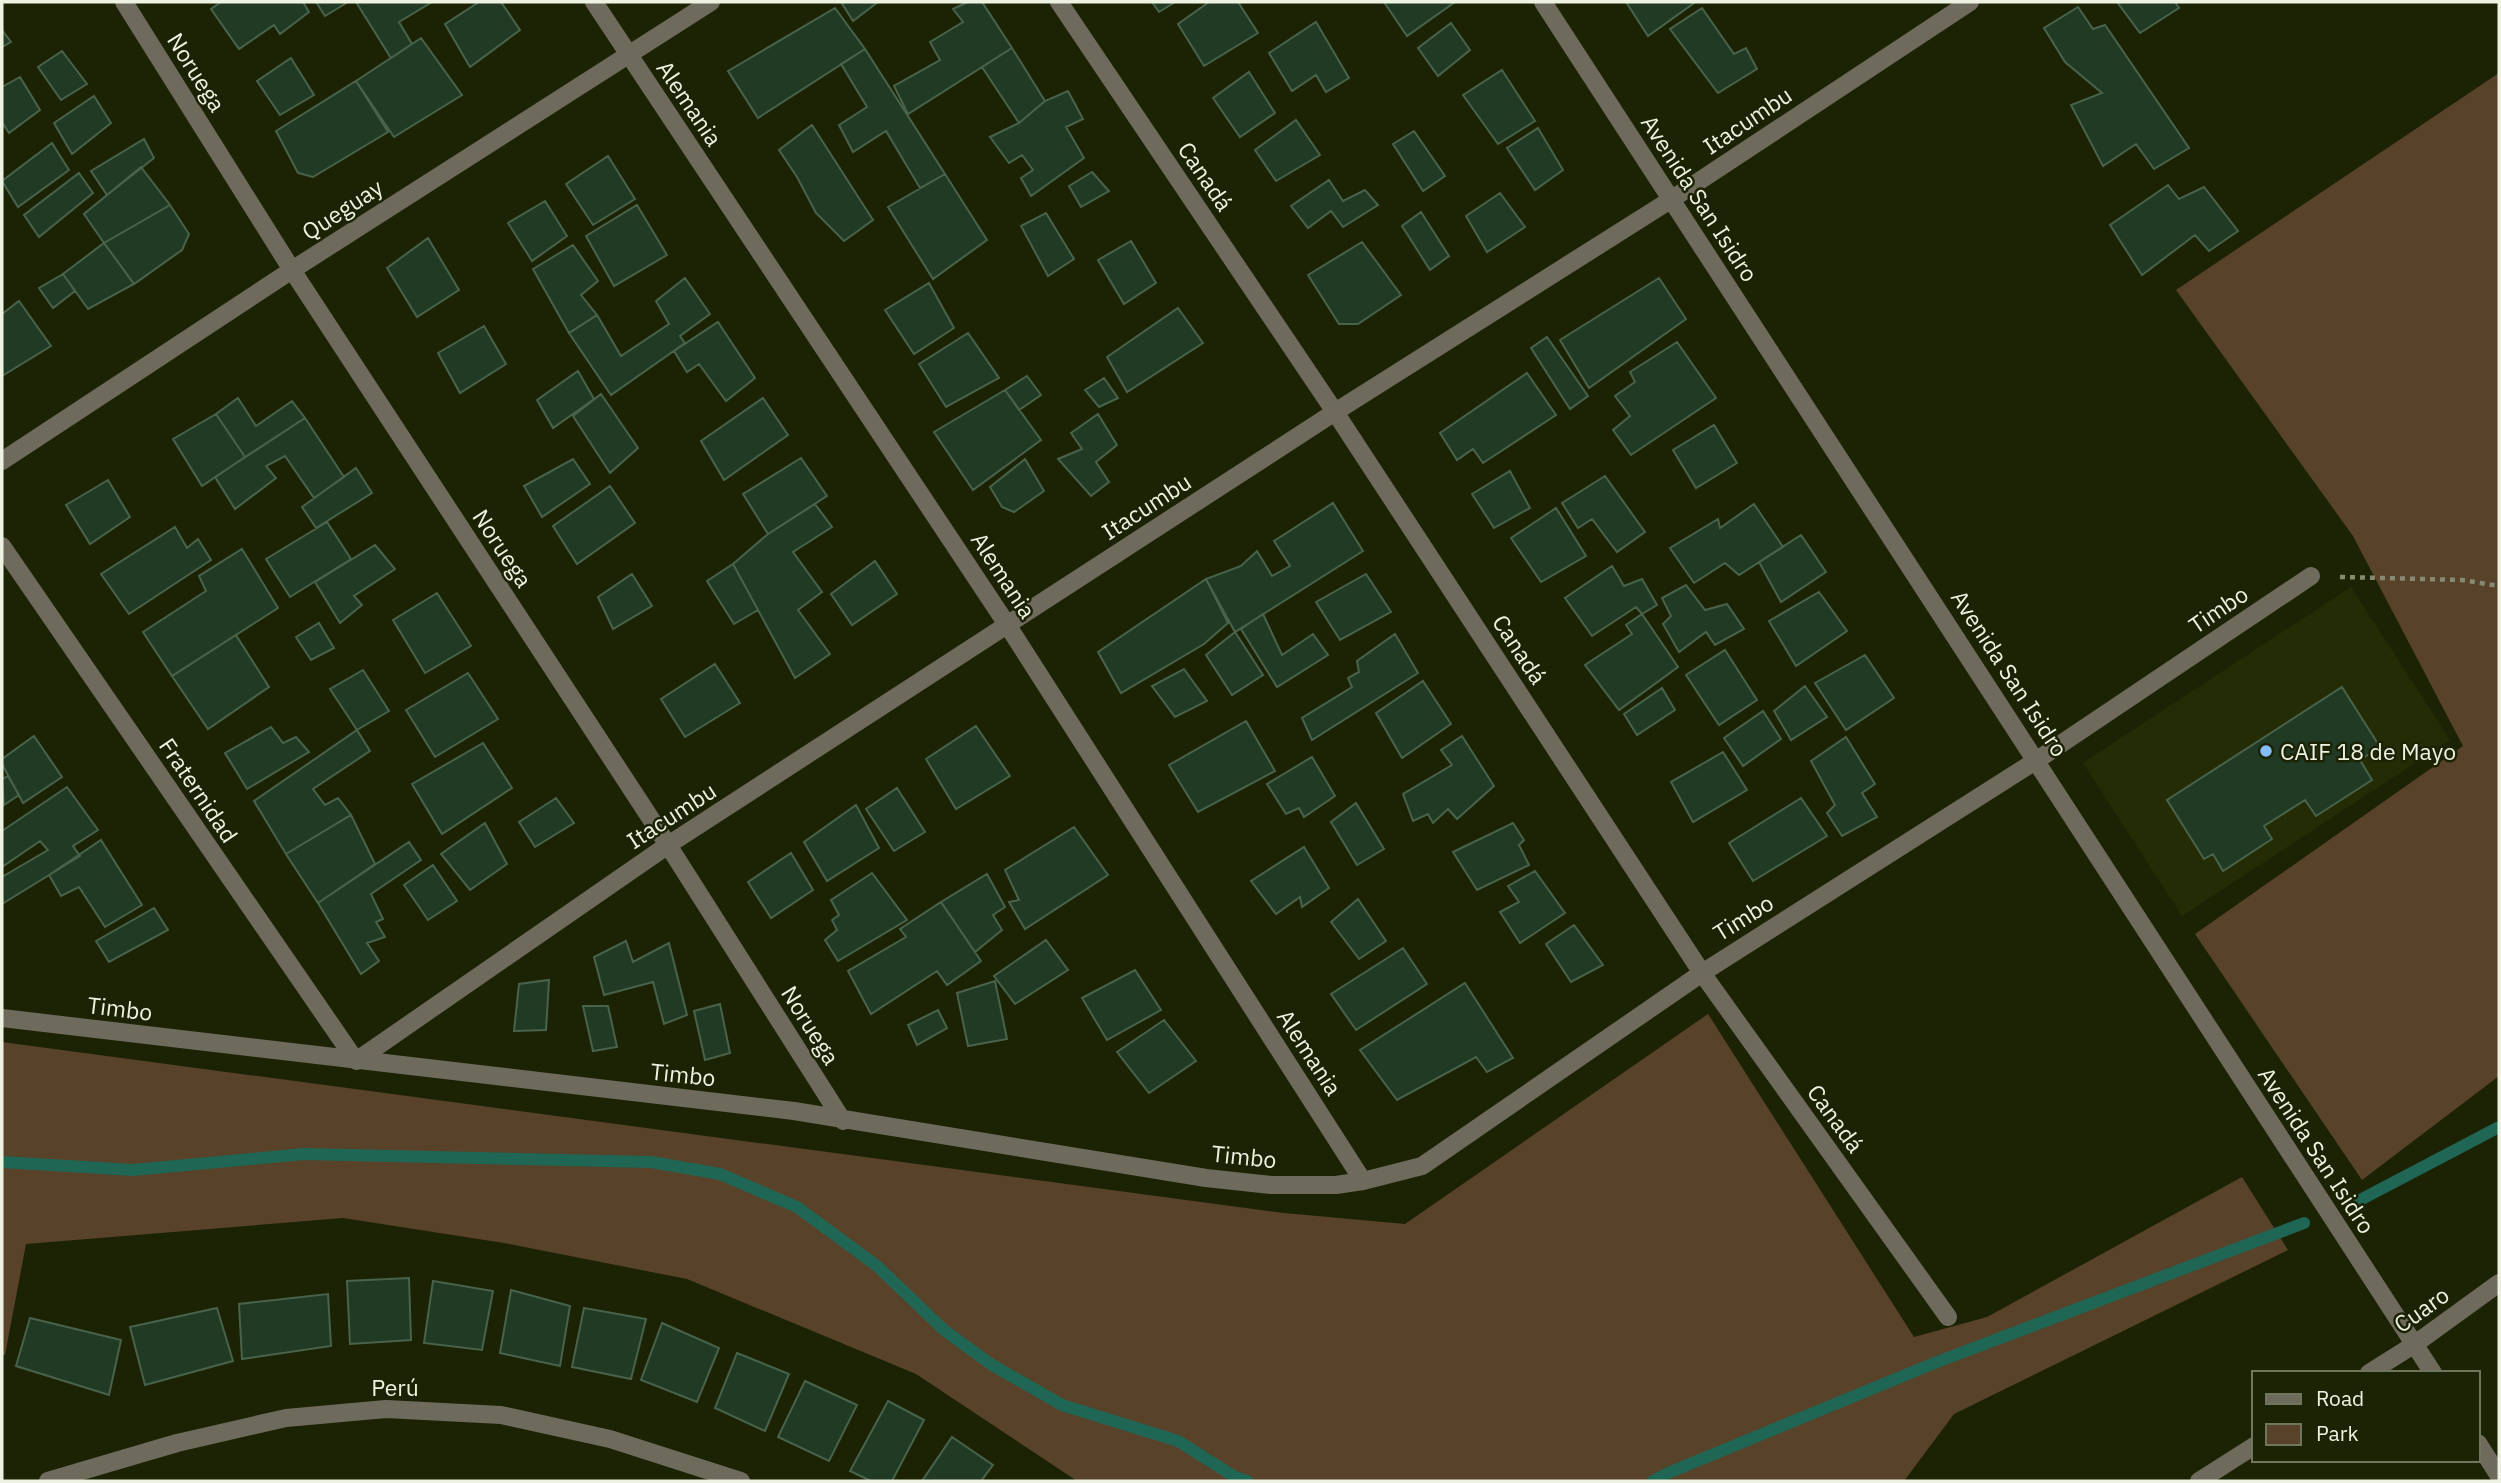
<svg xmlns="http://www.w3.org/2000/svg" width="2501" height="1483" font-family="'IBM Plex Sans',sans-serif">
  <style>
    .built { fill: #242c05 }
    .green { fill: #584229 }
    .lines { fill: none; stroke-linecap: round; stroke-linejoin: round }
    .stream { stroke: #206655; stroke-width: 12 }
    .building { fill: #213a24; stroke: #49634b; stroke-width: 2 }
    .path { stroke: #858b73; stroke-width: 4.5; stroke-dasharray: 5 5; stroke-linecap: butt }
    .minor { stroke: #6f6b5c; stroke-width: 18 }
    .poi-dot { fill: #84bcfb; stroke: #1c2305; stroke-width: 2.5 }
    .labels { text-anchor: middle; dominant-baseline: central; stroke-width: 5; stroke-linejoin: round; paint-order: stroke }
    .street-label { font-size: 23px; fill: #edf3e0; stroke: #1c2305 }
    .poi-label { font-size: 23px; fill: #edf3e0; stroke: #1c2305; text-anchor: start }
  </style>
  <rect width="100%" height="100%" fill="#1c2305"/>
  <!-- built -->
  <path class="built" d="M2351 587 2450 740 2182 916 2083 763Z"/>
  <!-- green -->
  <path class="green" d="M2499 73V1076L2362 1180 2195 934 2463 746 2353 536 2176 290Z
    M1708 1014 1914 1337 1987 1317 2242 1177 2288 1250 1954 1414 1904 1481H1077L916 1374 687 1279 504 1243 343 1218 26 1244 5 1355H2V1042L1284 1213 1405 1224Z"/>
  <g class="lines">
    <!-- stream -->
    <path class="stream" d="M2 1162 133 1170 304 1154 651 1162 720 1174 797 1207 877 1266 944 1330 992 1365 1062 1405 1178 1441 1235 1477 1247 1481
      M2360 1200 2499 1127
      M1653 1481 1668 1473 1937 1362 2304 1223"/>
  </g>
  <!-- building -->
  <path class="building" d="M221 2H303L309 12 280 34 274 25 239 49 211 9Z
    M316 2H348L325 16Z
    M356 2H432L399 22 412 44 391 58Z
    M479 2H501L520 30 470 67 445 24Z
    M841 2H878L853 21Z
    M968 2H982L1012 48 908 114 894 86 940 60 930 42 963 22 953 9Z
    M1152 2H1175L1159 12Z
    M1209 2H1238L1258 33 1204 66 1178 24Z
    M1384 2H1455L1407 36Z
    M1626 2H1693L1694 3 1648 36Z
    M2117 2H2175L2179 8 2140 33Z
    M2078 7 2093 29 2105 25 2189 148 2154 169 2136 144 2103 166 2071 105 2102 93 2065 62 2044 28Z
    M835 8 865 49 758 118 728 71Z
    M1702 8 1734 54 1746 48 1757 69 1718 93 1670 29Z
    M1316 22 1349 78 1326 92 1316 75 1292 91 1269 53Z
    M1451 23 1470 50 1438 76 1418 48Z
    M2 30 11 42 2 47Z
    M421 38 462 95 394 137 356 81Z
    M1012 48 1045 101 1019 123 982 67Z
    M865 49 945 174 920 188 886 131 853 152 839 125 867 107 841 64Z
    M62 51 87 84 61 100 38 67Z
    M291 58 314 95 280 115 257 81Z
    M1502 70 1535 121 1498 144 1463 95Z
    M1249 72 1275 113 1240 137 1213 98Z
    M20 77 40 110 9 133 2 122V87Z
    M356 81 388 132 313 177 298 173 276 131Z
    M1068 91 1083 119 1066 127 1084 158 1031 196 1021 178 1033 170 1022 155 1009 163 990 137 1019 123 1045 101Z
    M94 96 111 123 72 154 54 123Z
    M1296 120 1320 155 1276 181 1255 150Z
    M812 125 873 220 844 241 816 213 797 177 779 150Z
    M1538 128 1563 170 1535 190 1507 148Z
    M1414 131 1445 176 1423 191 1393 144Z
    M144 139 154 158 107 195 91 171Z
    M52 143 69 170 18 207 2 181Z
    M608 156 635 199 593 225 566 184Z
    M141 167 170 205 104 243 84 214Z
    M1092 172 1109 191 1081 207 1069 186Z
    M79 173 93 193 39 237 24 215Z
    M945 174 987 240 933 279 888 207Z
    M1329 180 1343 201 1365 190 1378 205 1343 227 1331 211 1308 228 1291 206Z
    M2168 185 2179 199 2204 187 2238 231 2209 251 2195 235 2142 275 2110 225Z
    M1500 193 1525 227 1487 252 1466 216Z
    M545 201 567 236 532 261 508 223Z
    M170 205 189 234 182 250 134 284 104 243Z
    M637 205 667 255 614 286 586 236Z
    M1421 212 1449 256 1430 270 1402 226Z
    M1046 213 1074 259 1048 276 1021 226Z
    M428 238 459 290 417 317 387 268Z
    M1131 241 1156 283 1124 304 1098 260Z
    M1362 242 1401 295 1358 324H1339L1308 275Z
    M104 243 134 284 88 309 63 274Z
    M573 245 598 281 581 295 597 315 569 333 533 269Z
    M63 274 75 291 53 308 39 288Z
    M685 278 710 314 680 336 685 343 611 395 569 333 597 315 621 356 669 324 656 301Z
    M1659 278 1686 319 1589 388 1560 340Z
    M929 283 954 328 914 354 885 310Z
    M19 301 51 346 2 376V314Z
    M1178 308 1203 343 1127 392 1107 357Z
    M718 322 755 378 726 401 699 364 687 372 674 351Z
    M484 326 506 364 460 393 438 353Z
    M968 333 999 378 946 407 919 364Z
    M1547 337 1588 396 1570 409 1531 348Z
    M1677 342 1716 398 1631 455 1613 430 1630 416 1615 396 1635 382 1630 372Z
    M578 371 594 399 553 428 537 400Z
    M1527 373 1556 415 1483 463 1473 449 1457 460 1440 433Z
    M1027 376 1041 395 1019 410 1005 390Z
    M1104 378 1118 398 1099 407 1085 390Z
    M1005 390 1041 440 973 490 934 432Z
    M601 394 638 448 610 473 573 416Z
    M238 398 256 426 292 401 305 418 245 457 216 414Z
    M763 398 788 435 724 480 701 441Z
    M216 414 245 457 202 486 173 439Z
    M1098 414 1117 445 1096 462 1109 482 1091 496 1058 459 1082 449 1071 433Z
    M305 418 344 477 314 498 285 456 266 466 276 478 235 509 215 477Z
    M1714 425 1737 463 1696 488 1673 450Z
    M801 458 827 496 768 534 743 494Z
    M573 459 590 484 542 517 524 486Z
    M1025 459 1044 491 1014 512 1002 507 990 487Z
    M356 468 372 493 316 528 302 507Z
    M1510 471 1530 508 1494 528 1472 494Z
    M1605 476 1645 532 1617 552 1592 519 1578 528 1562 503Z
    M108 480 130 517 90 544 66 505Z
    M610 486 635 523 577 564 553 526Z
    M1333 503 1363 551 1235 632 1206 579 1241 566 1257 551 1272 576 1290 566 1274 541Z
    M815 504 832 527 793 552 822 592 798 610 830 654 795 678 733 564 768 534Z
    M1754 504 1783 547 1739 575 1725 563 1694 583 1670 548 1718 519 1720 528Z
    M1556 508 1586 556 1541 582 1511 538Z
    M327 522 351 559 290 597 266 559Z
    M175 527 187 548 198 539 211 560 129 614 101 574Z
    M1801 535 1826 572 1781 602 1759 562Z
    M375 545 395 569 354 596 362 605 340 623 315 582Z
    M242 549 278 608 172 676 143 632 206 591 199 576Z
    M875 561 897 594 852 625 831 594Z
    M733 564 758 610 734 624 707 581Z
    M1612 566 1624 586 1642 579 1657 605 1642 614 1636 607 1592 636 1565 598Z
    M632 574 652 606 613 629 598 597Z
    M1366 574 1391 612 1340 640 1316 602Z
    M1206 579 1228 623 1204 644 1121 693 1098 652Z
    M1686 585 1705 610 1727 604 1744 629 1715 645 1706 632 1679 652 1663 624 1671 616 1662 598Z
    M1819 592 1847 631 1796 666 1769 621Z
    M437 593 471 646 425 673 393 620Z
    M1263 614 1282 655 1313 634 1328 655 1277 687 1241 629Z
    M1642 614 1678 667 1619 710 1585 665 1632 634 1626 625Z
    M319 623 334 648 311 660 296 637Z
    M1235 632 1263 675 1232 695 1206 655Z
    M1395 634 1418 673 1312 740 1302 718 1352 687 1348 678 1359 672 1357 661Z
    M236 635 269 687 208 729 172 676Z
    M1725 650 1757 700 1719 725 1686 675Z
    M1865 655 1894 698 1846 730 1815 683Z
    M715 664 740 703 685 737 661 699Z
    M1184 669 1207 701 1175 717 1152 686Z
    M363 670 389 711 357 730 330 689Z
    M468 673 498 719 435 757 406 710Z
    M1423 681 1451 724 1402 758 1376 713Z
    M1805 686 1827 717 1791 740 1774 711Z
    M2342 687 2380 747 2360 760 2372 780 2316 816 2305 800 2264 826 2272 839 2223 871 2213 854 2204 859 2167 800Z
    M1662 688 1675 710 1637 735 1624 714Z
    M1763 711 1781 739 1743 766 1724 738Z
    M1246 721 1275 771 1198 812 1169 765Z
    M976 726 1010 776 956 809 926 759Z
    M271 727 283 743 296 737 309 752 247 789 225 753Z
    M357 730 370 751 313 789 325 805 338 798 351 815 286 854 254 801Z
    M34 736 62 777 23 803 2 764V759Z
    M1462 736 1494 786 1457 819 1448 809 1433 823 1428 814 1413 821 1403 794 1452 765 1441 750Z
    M1846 737 1875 784 1862 793 1877 817 1842 836 1827 813 1835 805 1811 761Z
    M483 743 512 788 442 834 412 784Z
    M1723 752 1747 790 1693 822 1671 782Z
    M1312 757 1335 796 1304 817 1299 808 1286 814 1267 784Z
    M8 776 19 795 4 805 2 779Z
    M67 787 98 830 73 846 80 856 2 904V877L48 850 40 841 2 867V831Z
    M897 788 925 832 894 851 866 809Z
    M556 798 574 823 535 847 519 822Z
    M1801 798 1827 836 1753 881 1729 843Z
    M1356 803 1384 849 1357 865 1331 822Z
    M856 805 879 848 827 881 804 842Z
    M351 815 375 864 318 903 286 854Z
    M485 823 507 864 470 890 441 854Z
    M1513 823 1524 840 1519 845 1529 865 1477 890 1453 852Z
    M1074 827 1108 875 1025 929 1009 902 1019 900 1005 870Z
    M101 840 142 905 105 927 79 887 61 896 49 875Z
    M409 842 421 860 371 894 383 919 376 922 385 937 367 943 379 961 361 974 318 903Z
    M1304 847 1329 888 1302 907 1300 897 1276 914 1251 881Z
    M791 853 813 890 771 918 748 882Z
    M433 865 457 901 428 920 404 885Z
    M1535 871 1565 913 1520 943 1500 912 1519 902 1508 886Z
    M872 873 907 920 838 961 825 940 837 930 832 920 839 915 831 900Z
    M987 874 1005 907 993 915 1002 930 975 952 941 902Z
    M1358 899 1386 941 1359 959 1331 922Z
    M941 902 981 961 947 985 937 971 871 1014 848 971 906 937 900 929Z
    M154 908 168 930 109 962 96 941Z
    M1574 925 1603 965 1571 982 1546 944Z
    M1046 940 1068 970 1015 1004 994 976Z
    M626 941 633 962 669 943 687 1015 664 1024 653 982 604 995 594 957Z
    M1403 948 1427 984 1356 1030 1331 994Z
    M1135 970 1161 1010 1107 1040 1082 998Z
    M549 980 546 1030 514 1031 519 984Z
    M995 981 1007 1039 968 1046 957 993Z
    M1465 983 1513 1058 1487 1072 1476 1057 1397 1100 1360 1050Z
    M720 1004 730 1053 705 1060 694 1011Z
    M583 1006H608L617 1047 593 1051Z
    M938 1010 947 1028 917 1045 908 1025Z
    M1164 1020 1196 1061 1149 1093 1117 1052Z
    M409 1278 411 1340 350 1344 347 1281Z
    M433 1281 493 1291 482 1350 424 1343Z
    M511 1290 570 1306 560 1366 500 1353Z
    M328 1294 331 1346 242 1359 239 1304Z
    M217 1308 233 1361 145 1385 130 1327Z
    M584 1308 646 1319 631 1379 572 1367Z
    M30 1318 121 1340 109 1395 16 1366Z
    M662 1323 719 1348 697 1402 641 1380Z
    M737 1353 789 1374 765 1431 715 1408Z
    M805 1381 857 1405 829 1461 778 1437Z
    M888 1401 924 1420 892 1481H871L850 1471Z
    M952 1437 993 1465 981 1481H922Z"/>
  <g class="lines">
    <!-- path -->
    <path class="path" d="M2340 577 2462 580 2499 586"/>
    <!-- minor -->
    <path class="minor" d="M124 2 292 270 668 845 843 1121
      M594 2 1008 626 1363 1181
      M1059 2 1335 412 1702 973 1948 1317
      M1543 2 2433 1373
      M2 461 292 270 711 2
      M2 546 356 1061 668 845 1335 412 1672 199 1970 2
      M2 1018 794 1111 1206 1178 1271 1185H1336L1363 1181 1422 1166 1702 973 2037 760 2311 576
      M2369 1373 2415 1344 2499 1283
      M2478 1443 2499 1476
      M48 1481 177 1443 286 1418 386 1409 501 1415 610 1439 741 1481
      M2199 1481 2254 1446"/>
  </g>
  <!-- markers -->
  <circle class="poi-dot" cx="2266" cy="751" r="7"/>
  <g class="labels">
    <!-- street labels -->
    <g class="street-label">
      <text transform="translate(197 72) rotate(58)">Noruega</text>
      <text transform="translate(690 103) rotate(56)">Alemania</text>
      <text transform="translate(1747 120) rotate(-34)">Itacumbu</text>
      <text transform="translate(1206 176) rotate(56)">Canadá</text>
      <text transform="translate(1700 198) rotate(57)">Avenida San Isidro</text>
      <text transform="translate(342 209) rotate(-33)">Queguay</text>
      <text transform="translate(1146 506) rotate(-33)">Itacumbu</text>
      <text transform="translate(503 548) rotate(57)">Noruega</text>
      <text transform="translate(1004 575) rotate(57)">Alemania</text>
      <text transform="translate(2218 609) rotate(-34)">Timbo</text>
      <text transform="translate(1520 649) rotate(57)">Canadá</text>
      <text transform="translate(2010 673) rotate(57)">Avenida San Isidro</text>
      <text transform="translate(199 790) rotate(56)">Fraternidad</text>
      <text transform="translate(671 815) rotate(-33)">Itacumbu</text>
      <text transform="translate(1743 917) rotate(-32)">Timbo</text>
      <text transform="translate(120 1008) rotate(7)">Timbo</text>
      <text transform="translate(811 1025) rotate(58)">Noruega</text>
      <text transform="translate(1310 1052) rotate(57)">Alemania</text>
      <text transform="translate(683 1074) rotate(6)">Timbo</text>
      <text transform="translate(1836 1118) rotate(54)">Canadá</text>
      <text transform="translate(2317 1150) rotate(57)">Avenida San Isidro</text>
      <text transform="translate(1244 1156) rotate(6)">Timbo</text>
      <text transform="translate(2421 1309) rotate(-35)">Cuaro</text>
      <text x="395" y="1387">Perú</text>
    </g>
    <!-- poi labels -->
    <g class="poi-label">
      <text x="2280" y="751">CAIF 18 de Mayo</text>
    </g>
  </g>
  <!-- border -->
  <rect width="2501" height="1483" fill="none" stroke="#edf3e0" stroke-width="7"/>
  <!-- legend -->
  <rect x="2252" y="1371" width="228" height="91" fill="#1c2305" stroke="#70765d" stroke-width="2"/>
  <rect x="2266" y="1394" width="35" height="10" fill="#6f6b5c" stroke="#70765d" stroke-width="2"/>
  <text x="2316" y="1406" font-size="21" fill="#edf3e0">Road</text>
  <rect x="2266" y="1424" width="35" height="21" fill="#584229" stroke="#70765d" stroke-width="2"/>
  <text x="2316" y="1441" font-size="21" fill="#edf3e0">Park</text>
</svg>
